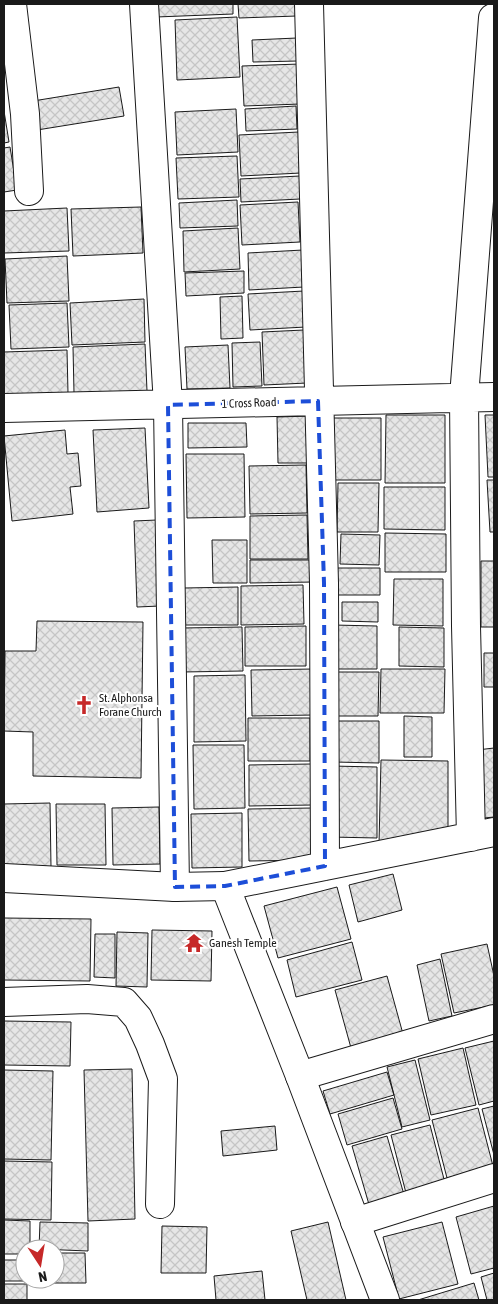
<svg xmlns="http://www.w3.org/2000/svg" width="498" height="1304" font-family="'Asap Condensed',sans-serif">
  <style>
    .building { fill: url(#building-cross-hatch); stroke: #1a1a1a }
    .lines { fill: none; stroke-linecap: round; stroke-linejoin: round }
    .minor-casing { stroke: #1a1a1a; stroke-width: 30 }
    .tertiary-casing { stroke: #1a1a1a; stroke-width: 30 }
    .minor { stroke: #fff; stroke-width: 28 }
    .tertiary { stroke: #fff; stroke-width: 28 }
    .marked { fill: none; stroke: #1d4ed8; stroke-width: 4; stroke-dasharray: 10 6; stroke-linejoin: round }
    .labels { text-anchor: middle; dominant-baseline: central; stroke-width: 4; stroke-linejoin: round; paint-order: stroke }
    .street-label { font-size: 12px; fill: #1a1a1a; stroke: #fff }
    .poi-label { font-size: 12px; fill: #1a1a1a; stroke: #fff; text-anchor: start }
  </style>
  <defs>
    <pattern id="building-cross-hatch" width="8" height="8" patternUnits="userSpaceOnUse" patternTransform="scale(1.25)"><rect width="8" height="8" fill="#e6e6e6"/><path d="M0 0l8 8M0 8l8-8" fill="none" stroke="#c5c5c5"/></pattern>
  </defs>
  <rect width="100%" height="100%" fill="#fff"/>
  <!-- building -->
  <path class="building" d="M155 4H233V14L156 17Z
    M238 4H296L297 16 239 18Z
    M237 17 240 77 177 80 175 20Z
    M297 38 298 61 253 62 252 40Z
    M300 64 301 104 244 106 242 66Z
    M119 87 124 116 37 130 33 101Z
    M296 106 297 129 246 131 245 109Z
    M236 109 238 152 177 155 175 112Z
    M4 111 9 142 4 143Z
    M299 132 301 173 241 176 239 135Z
    M10 147 17 190 4 192V148Z
    M237 156 239 197 178 199 176 158Z
    M300 176V199L241 202 240 179Z
    M237 200 238 226 180 228 179 203Z
    M298 202 300 242 242 245 240 205Z
    M141 207 143 253 73 256 71 209Z
    M67 208 69 251 4 253V211Z
    M238 228 240 269 184 272 183 231Z
    M303 250 304 287 249 290 248 253Z
    M67 256 69 301 7 303 5 259Z
    M244 271V293L186 296 185 273Z
    M304 291 306 327 250 330 248 294Z
    M242 296 243 338 221 339 220 297Z
    M144 299 145 342 72 345 70 303Z
    M67 303 69 347 11 349 9 305Z
    M304 330 307 383 264 385 262 332Z
    M260 342 262 386 233 387 232 343Z
    M145 344 147 391 74 393 73 347Z
    M228 345 230 388 187 389 185 347Z
    M67 350 68 393 4 395V352Z
    M386 415H445V483H385Z
    M485 415H494V477H488Z
    M311 416 312 463H278L277 417Z
    M328 418H381V480H327Z
    M188 423H246L247 447 188 448Z
    M145 428 149 508 97 512 93 430Z
    M65 430 67 454 78 453 81 486 70 487 73 514 12 521 4 436Z
    M186 454H244L245 517 187 518Z
    M306 465 307 513 250 514 249 466Z
    M487 480H494V532H490Z
    M338 483H379L378 532H337Z
    M384 487H445V530L384 529Z
    M307 515 308 559H250V516Z
    M157 520 160 606 137 607 134 521Z
    M385 533 446 534V572H385Z
    M341 534 380 535 379 565 340 564Z
    M212 540H247V583H213Z
    M250 560H314V582L250 583Z
    M481 561H494V627H481Z
    M331 568H380V595H330Z
    M394 579H443V626L393 625Z
    M303 585 304 624 241 625V586Z
    M238 587V625H184V588Z
    M342 602H378V622L342 621Z
    M37 621 143 622 141 778 33 776V732L4 731 5 651H36Z
    M333 625 377 626V669H333Z
    M306 626V666H245V627Z
    M242 627 243 671 182 672V628Z
    M399 627 444 628V667L399 666Z
    M484 653H494V687H484Z
    M313 669 314 715 252 716 251 670Z
    M381 669H445L444 713H380Z
    M337 672H379L378 716H337Z
    M245 675 246 741 194 742V676Z
    M404 716 432 717V757H404Z
    M248 718H310V761H248Z
    M335 721H379V763L334 762Z
    M193 745H244L245 808 194 809Z
    M494 748V817L484 818 477 750Z
    M381 760 448 761V834L379 844Z
    M311 764 312 805 249 806V765Z
    M331 766 377 767V838L330 837Z
    M50 803 51 867 4 868V804Z
    M56 804H105L106 865H57Z
    M159 807 160 864 113 865 112 808Z
    M312 808 313 860 249 861 248 809Z
    M242 813V867L192 868 191 814Z
    M393 874 402 910 358 922 349 885Z
    M337 887 351 939 278 958 264 906Z
    M4 918 91 919 90 981 4 980Z
    M152 930 212 931 211 981 151 980Z
    M117 932 148 933 147 987 116 986Z
    M95 934H115V978L94 977Z
    M352 942 362 980 296 997 287 960Z
    M487 944 494 976V1005L454 1013 441 954Z
    M440 959 452 1016 429 1021 417 965Z
    M387 976 403 1034 351 1048 335 990Z
    M4 1021 71 1022 70 1066 4 1065Z
    M494 1041V1101L479 1105 465 1048Z
    M463 1048 476 1105 431 1115 418 1059Z
    M415 1060 430 1120 402 1127 387 1067Z
    M132 1069 135 1219 88 1221 84 1070Z
    M4 1070 53 1071 51 1160 4 1159Z
    M387 1072 394 1095 330 1114 323 1091Z
    M393 1098 402 1129 347 1145 338 1114Z
    M494 1106V1155L482 1109Z
    M478 1108 493 1166 447 1178 432 1120Z
    M430 1125 445 1183 406 1193 391 1135Z
    M275 1126 277 1150 223 1156 221 1131Z
    M387 1136 405 1198 370 1208 352 1146Z
    M4 1161 52 1162 51 1220 4 1219Z
    M494 1206V1268L471 1274 456 1217Z
    M4 1220 30 1221V1249H25V1254H4Z
    M40 1222 88 1223V1251L39 1249Z
    M328 1222 346 1300H307L291 1231Z
    M442 1222 458 1284 399 1299 383 1237Z
    M162 1226 207 1227 206 1273H161Z
    M55 1253H85L86 1283H44V1279H55Z
    M4 1260H25V1279H29V1281H4Z
    M262 1271 265 1300H216L214 1276Z
    M494 1273V1300H487L481 1277Z
    M474 1283 479 1300H418Z
    M4 1284H27V1300H4Z"/>
  <g class="lines">
    <!-- minor casing -->
    <g class="minor-casing">
      <path id="minor" d="M12 4 25 114 29 191
        M144 4 168 405 175 887
        M309 4 324 583 325 866
        M4 408 494 397
        M471 837 466 626 464 397 493 18
        M225 886 494 832
        M4 1002 87 999 124 1002 138 1018 150 1044 163 1079 160 1204
        M300 1076 494 1019
        M355 1222 494 1178"/>
    </g>
    <!-- tertiary casing -->
    <g class="tertiary-casing">
      <path id="tertiary" d="M4 878 175 887 225 886 300 1076 385 1300"/>
    </g>
    <!-- minor -->
    <use href="#minor" class="minor"/>
    <!-- tertiary -->
    <use href="#tertiary" class="tertiary"/>
  </g>
  <!-- marked area -->
  <path class="marked" d="M318 401 324 583 325 866 225 886 175 887 168 405Z"/>
  <!-- icons -->
  <defs>
    <g id="church-bare" transform="scale(1.5)"><path d="M-1.2-6h2.4v3.5h3.3v2.4h-3.3V6h-2.4V-.1h-3.3v-2.4h3.3Z" fill="#c62828" stroke="#fff" stroke-width="2.5" paint-order="stroke"/></g>
    <g id="temple-bare" transform="scale(1.5)"><path d="M0-6L5-2H3V0L6.5 2.5H4V6H1.5V3h-3V6H-4V2.5H-6.5L-3 0V-2H-5Z" fill="#c62828" stroke="#fff" stroke-width="2.5" paint-order="stroke"/></g>
  </defs>
  <g fill-rule="evenodd">
    <use href="#church-bare" x="84" y="705"/>
    <use href="#temple-bare" x="194" y="943"/>
  </g>
  <g class="labels">
    <!-- street labels -->
    <g class="street-label">
      <text transform="translate(249 403) rotate(-2)">1 Cross Road</text>
    </g>
    <!-- poi labels -->
    <g class="poi-label">
      <text x="99" y="698">St. Alphonsa<tspan x="99" dy="14">Forane Church</tspan></text>
      <text x="209" y="943">Ganesh Temple</text>
    </g>
  </g>
  <!-- border -->
  <rect width="498" height="1304" fill="none" stroke="#1a1a1a" stroke-width="10"/>
  <!-- north arrow -->
  <g transform="translate(40 1264) rotate(168)"><circle r="24" fill="#ffffff" stroke="#a3a3a3"/>
  <path d="M0-4L9 19L0 12L-9 19Z" fill="#c62828"/>
  <text y="-8" font-size="14" font-weight="bold" text-anchor="middle" fill="#1a1a1a">N</text>
  </g>
</svg>
